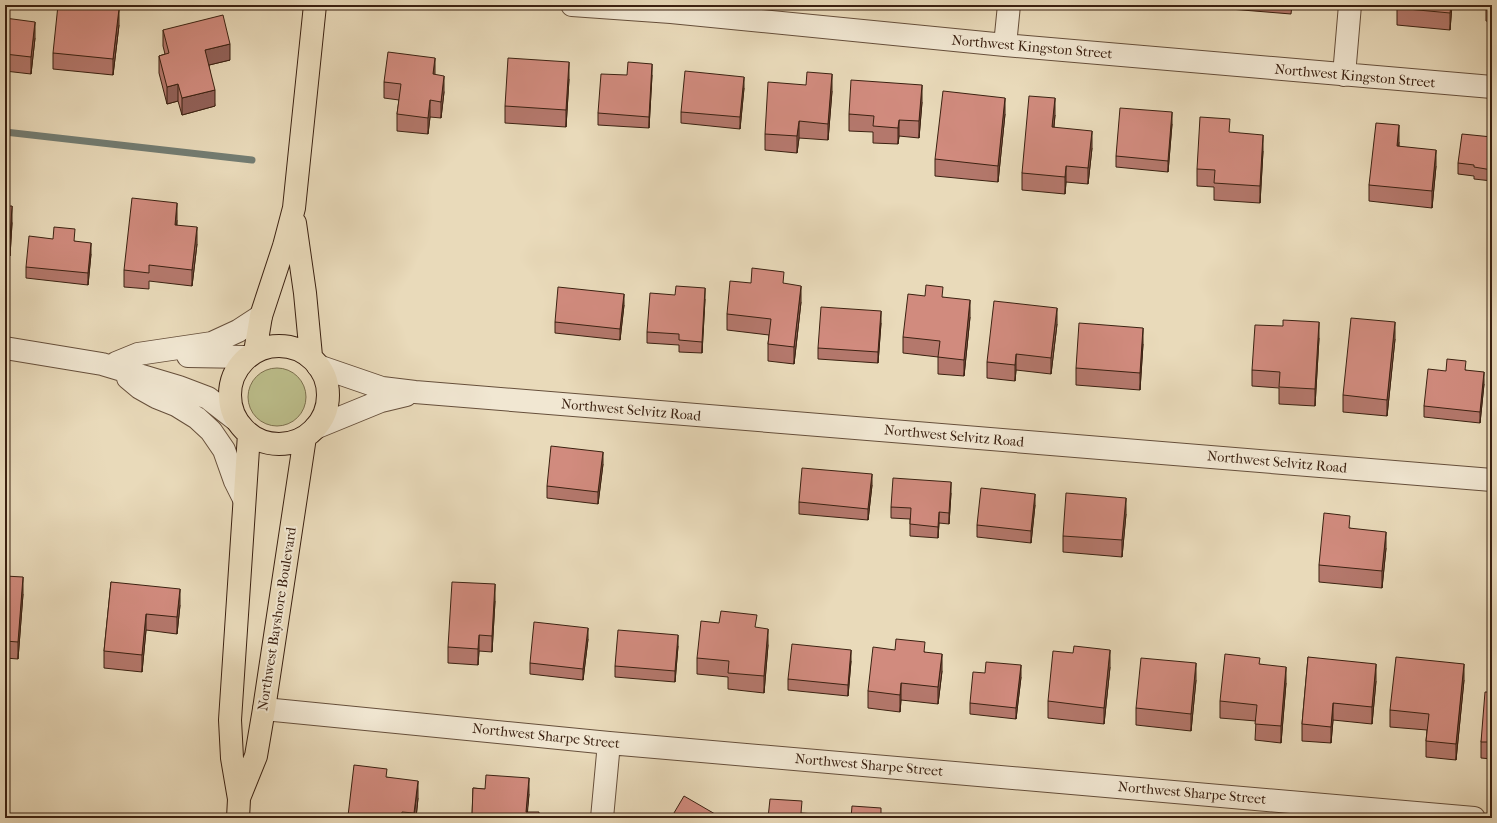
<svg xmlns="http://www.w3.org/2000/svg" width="1497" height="823" font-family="'IM FELL French Canon',serif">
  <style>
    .green { fill: #bcbe8b; stroke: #7c704e }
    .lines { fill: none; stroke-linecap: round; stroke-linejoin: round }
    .stream { stroke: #737d73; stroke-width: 7 }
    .minor-casing { stroke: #664f3b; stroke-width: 24 }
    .major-casing { stroke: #3b2111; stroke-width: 24 }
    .minor { stroke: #f1e7d2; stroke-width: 22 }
    .major { stroke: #e9daba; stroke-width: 22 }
    .wall { fill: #b4786c; stroke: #3b2111 }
    .shaded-wall { fill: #926158; stroke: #3b2111 }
    .building { fill: #d18b7e; stroke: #3b2111 }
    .labels { text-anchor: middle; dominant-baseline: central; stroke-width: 4; stroke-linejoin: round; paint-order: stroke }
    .street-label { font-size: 14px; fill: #3b2111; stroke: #f1e7d2 }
  </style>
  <rect width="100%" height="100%" fill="#e9daba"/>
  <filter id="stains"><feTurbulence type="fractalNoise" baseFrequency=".005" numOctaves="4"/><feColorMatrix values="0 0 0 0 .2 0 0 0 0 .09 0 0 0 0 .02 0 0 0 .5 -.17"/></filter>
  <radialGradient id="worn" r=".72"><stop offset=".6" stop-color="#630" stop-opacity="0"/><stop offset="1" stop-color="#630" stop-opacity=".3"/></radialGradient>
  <!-- green -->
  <path class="green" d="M248 397a29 29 0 1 1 58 0a29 29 0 1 1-58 0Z"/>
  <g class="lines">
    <!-- stream -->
    <path class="stream" d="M5 132 252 160"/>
    <!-- minor casing -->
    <g class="minor-casing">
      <path id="minor" d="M572 5 671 12 1005 45 1492 87
        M1005 45 1009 5
        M1344 75 1350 5
        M5 348 102 364 179 387 208 398 235 419
        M188 356 247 357
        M116 363 138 354 212 343 238 331 261 316
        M318 366 382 388 415 392 1492 480
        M128 378 140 388 156 397 176 405 197 418 211 431 224 450 235 481 244 499
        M315 428 381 401 406 395
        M264 709 609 743 1474 818
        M602 818 609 743"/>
    </g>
    <!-- major casing -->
    <g class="major-casing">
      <path id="major" d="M295 223 305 293 311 356
        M230 395a49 49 0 1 1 98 0a49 49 0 1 1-98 0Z
        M255 352 261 316 284 246 294 208 315 5
        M239 798 256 756 264 709 305 437
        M238 818 239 799 232 758 230 720 249 434"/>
    </g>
    <!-- minor -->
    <use href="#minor" class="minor"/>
    <!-- major -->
    <use href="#major" class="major"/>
  </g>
  <!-- wall -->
  <path class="wall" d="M1230 5H1292L1291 14 1230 9Z
    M1397 5H1452L1450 30 1397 25Z
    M1492 5V22L1486 21V10Z
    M5 18 35 38 31 74 5 71Z
    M119 25 113 75 53 69V53Z
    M163 30 230 60 209 65 215 106 182 115 178 101 167 104 159 73V56L165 54 163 46Z
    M435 75 444 92 441 118 430 117 428 134 397 131V114L399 100 384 98V82Z
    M627 75H652L649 128 598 125V113Z
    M569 79 566 127 505 123V106Z
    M744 88 740 129 681 123V112Z
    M832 91 828 140 799 138 797 153 765 150V134Z
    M922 102 919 138 899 136 898 144 873 143V132L849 131V114Z
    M1005 114 998 182 935 176V159Z
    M1055 115 1054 127 1092 148 1088 184 1066 182 1065 194 1022 190V173Z
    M1172 124 1168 172 1116 167V156Z
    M1230 133 1263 151 1260 203 1214 200V187L1197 186V169Z
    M1492 137V181L1474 179V176L1458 174V163Z
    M1399 142V146L1436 166 1432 208 1369 201V185Z
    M5 206 12 223 10 256 5 255Z
    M177 220V225L197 244 192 286 149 281V289L124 287V270Z
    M75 241 91 254 88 285 26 278V267Z
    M751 283 784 284 801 302 794 364 768 361V344L769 335 727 330V314Z
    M943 297 970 317 964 376 938 374V357L903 353V337Z
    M705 299 702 353 679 352V345L647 343V332Z
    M624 305 620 340 555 333V322Z
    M881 323 878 363 818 359V348Z
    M1057 324 1051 374 1016 370 1015 381 987 378V362Z
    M1319 338 1315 406 1279 404V388L1252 386V370Z
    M1395 339 1387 416 1343 412V395Z
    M1143 344 1140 390 1076 385V368Z
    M1466 370 1484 384 1480 423 1424 417V406L1446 371Z
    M603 464 598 504 547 498V486Z
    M872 485 868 520 799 514V502Z
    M951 493 949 524 939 523 938 538 910 536V519L891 518V507Z
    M1035 505 1031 543 977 537V525Z
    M1126 514 1122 557 1063 552V536Z
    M1350 528 1386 548 1382 588 1319 582V565Z
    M5 576 23 594 18 659 5 658Z
    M111 582 180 605 177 634 146 630 142 672 104 668V651Z
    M495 601 492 652 479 651 478 665 448 663V647Z
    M757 628 768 645 764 693 728 689V677L697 674V658Z
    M588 639 583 680 530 674V663Z
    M678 646 675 682 615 677V666Z
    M895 650 925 652 942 671 938 704 901 700 900 712 868 708V691Z
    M1308 657 1376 681 1372 724 1333 720 1331 743 1302 741V724Z
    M851 661 848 696 788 690V679Z
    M1260 664 1286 683 1281 743 1255 740 1256 721 1220 718V701Z
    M1110 667 1104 724 1048 718V701Z
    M1021 677 1016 719 970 714V703Z
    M1196 680 1191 731 1136 725V708Z
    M1464 680 1456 760 1426 757V741L1427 730 1390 727V710Z
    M1492 692V759L1481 758V742Z
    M387 777 418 798 416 818H348V816Z
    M473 788 529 794 527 812 539 818H472Z"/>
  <!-- shaded-wall -->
  <path class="shaded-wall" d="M1451 5H1452L1450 30V13Z
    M119 9V25L113 75V59Z
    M35 22V38L31 74V57Z
    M230 44V60L205 66V50Z
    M435 58V74L433 91V74Z
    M569 62V79L566 127V110Z
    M652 64V75L649 128V117Z
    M832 74V91L828 140V124Z
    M444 76V92L441 118V102Z
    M744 77V88L740 129V117Z
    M178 84V101L167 104V87Z
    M922 85V102L919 138V121Z
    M215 90V106L182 115V98Z
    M1005 98V114L998 182V166Z
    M1055 98V115L1052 144V127Z
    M430 100V117L428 134V118Z
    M1172 112V124L1168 172V161Z
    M899 120V136L898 144V128Z
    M799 121V138L797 153V136Z
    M1399 125V142L1397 162V146Z
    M1092 131V148L1088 184V168Z
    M1263 135V151L1260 203V186Z
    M1436 150V166L1432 208V191Z
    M1066 166V182L1065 194V177Z
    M177 203V220L175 241V225Z
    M12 206V223L10 256V239Z
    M197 227V244L192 286V270Z
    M91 243V254L88 285V273Z
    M801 286V302L794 364V347Z
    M705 288V299L702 353V342Z
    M624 294V305L620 340V329Z
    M970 300V317L964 376V360Z
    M1057 308V324L1051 374V358Z
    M881 311V323L878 363V352Z
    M1319 322V338L1315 406V389Z
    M1395 322V339L1387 416V400Z
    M1143 328V344L1140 390V373Z
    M1016 354V370L1015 381V365Z
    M1484 372V384L1480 423V412Z
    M603 452V464L598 504V492Z
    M872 474V485L868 520V509Z
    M951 482V493L949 524V513Z
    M1035 494V505L1031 543V531Z
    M1126 498V514L1122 557V540Z
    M939 512V523L938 538V527Z
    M1386 532V548L1382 588V571Z
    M23 577V594L18 659V642Z
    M495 584V601L492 652V636Z
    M180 589V605L177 634V617Z
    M146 614V630L142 672V655Z
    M588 628V639L583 680V669Z
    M768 629V645L764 693V676Z
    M479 635V651L478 665V649Z
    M678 635V646L675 682V671Z
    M851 650V661L848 696V685Z
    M1110 650V667L1104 724V708Z
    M942 654V671L938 704V687Z
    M1196 663V680L1191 731V714Z
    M1376 664V681L1372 724V707Z
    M1464 664V680L1456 760V744Z
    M1021 665V677L1016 719V708Z
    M1286 667V683L1281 743V726Z
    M901 683V700L900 712V695Z
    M1333 703V720L1331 743V727Z
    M529 778V794L527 818 526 812Z
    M418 781V798L416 818H414Z"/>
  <!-- building -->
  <path class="building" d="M58 5H81L119 9 113 59 53 53Z
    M1397 5H1451L1450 13 1397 8Z
    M1487 5H1492V10H1486Z
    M223 15 230 44 205 50 215 90 182 98 178 84 167 87 159 56 169 53 163 30Z
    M5 18 35 22 31 57 5 54Z
    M388 52 435 58 433 74 444 76 441 102 430 100 428 118 397 114 401 84 384 82Z
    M508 58 569 62 566 110 505 106Z
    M628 62 652 64 649 117 598 113 601 74 627 75Z
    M685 71 744 77 740 117 681 112Z
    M807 72 832 74 828 124 799 121 797 136 765 134 768 82 806 85Z
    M851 80 922 85 919 121 899 120 898 128 873 126 874 116 849 114Z
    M943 91 1005 98 998 166 935 159Z
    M1029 96 1055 98 1052 127 1092 131 1088 168 1066 166 1065 177 1022 173Z
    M1120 108 1172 112 1168 161 1116 156Z
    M1200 117 1230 119 1229 132 1263 135 1260 186 1214 183 1215 170 1197 169Z
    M1376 123 1399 125 1397 146 1436 150 1432 191 1369 185Z
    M1462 134 1492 137V170L1474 167V165L1458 163Z
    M132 198 177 203 175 225 197 227 192 270 149 265V273L124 270Z
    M5 206H12L10 239H5Z
    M54 227 75 229 74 241 91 243 88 273 26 267 29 236 53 239Z
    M752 268 784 272 783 283 801 286 794 347 768 344 771 319 727 314 730 281 751 283Z
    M926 285 943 287 942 297 970 300 964 360 938 357 940 341 903 337 908 294 925 296Z
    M676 286 705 288 702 342 679 340V334L647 332 650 293 675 295Z
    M558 287 624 294 620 329 555 322Z
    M994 301 1057 308 1051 358 1016 354 1015 365 987 362Z
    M821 307 881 311 878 352 818 348Z
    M1351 318 1395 322 1387 400 1343 395Z
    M1283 320 1319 322 1315 389 1279 387 1280 372 1252 370 1255 325 1283 326Z
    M1079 323 1143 328 1140 373 1076 368Z
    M1447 359 1466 361 1465 370 1484 372 1480 412 1424 406 1428 369 1446 371Z
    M551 446 603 452 598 492 547 486Z
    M802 468 872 474 868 509 799 502Z
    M893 478 951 482 949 513 939 512 938 527 910 524 911 508 891 507Z
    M981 488 1035 494 1031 531 977 525Z
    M1066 493 1126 498 1122 540 1063 536Z
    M1324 513 1350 516 1349 528 1386 532 1382 571 1319 565Z
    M5 576 23 577 18 642 5 641Z
    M111 582 180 589 177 617 146 614 142 655 104 651Z
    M452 582 495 584 492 636 479 635 478 649 448 647Z
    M721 611 757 615 755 627 768 629 764 676 728 673 729 661 697 658 701 621 719 623Z
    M534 622 588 628 583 669 530 663Z
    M618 630 678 635 675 671 615 666Z
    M896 639 925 642 924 652 942 654 938 687 901 683 900 695 868 691 873 647 895 650Z
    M792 644 851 650 848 685 788 679Z
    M1074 646 1110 650 1104 708 1048 701 1053 651 1073 653Z
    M1225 654 1260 658 1259 664 1286 667 1281 726 1255 724 1257 705 1220 701Z
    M1308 657 1376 664 1372 707 1333 703 1331 727 1302 724Z
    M1396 657 1464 664 1456 744 1426 741 1429 714 1390 710Z
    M1141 658 1196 663 1191 714 1136 708Z
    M986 662 1021 665 1016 708 970 703 973 672 985 673Z
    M1485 692H1492V742H1481Z
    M354 765 387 769 386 777 418 781 414 813 402 812 401 818H367L348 816Z
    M486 775 529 778 526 812H539V818H482V816L472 815 473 788 485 789Z
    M684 796 715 814 712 818H671Z
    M770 799 802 801 801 813 830 815V818H768Z
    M852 806 881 808V817L889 818H851Z
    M944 817 964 818H944Z"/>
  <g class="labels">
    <!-- street labels -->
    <g class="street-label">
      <text transform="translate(1032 47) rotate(5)">Northwest Kingston Street</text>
      <text transform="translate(1355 76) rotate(5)">Northwest Kingston Street</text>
      <text transform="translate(631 410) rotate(5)">Northwest Selvitz Road</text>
      <text transform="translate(954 436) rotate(5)">Northwest Selvitz Road</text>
      <text transform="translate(1277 462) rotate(5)">Northwest Selvitz Road</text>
      <text transform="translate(277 619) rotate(-81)">Northwest Bayshore Boulevard</text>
      <text transform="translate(546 736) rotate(6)">Northwest Sharpe Street</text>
      <text transform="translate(869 765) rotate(5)">Northwest Sharpe Street</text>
      <text transform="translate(1192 793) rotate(5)">Northwest Sharpe Street</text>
    </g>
  </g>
  <!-- margin -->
  <rect width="1497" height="823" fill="none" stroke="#e9daba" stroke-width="20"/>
  <rect x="6" y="6" width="1485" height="811" fill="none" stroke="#3b2111" stroke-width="2"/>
  <rect x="10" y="10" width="1477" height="803" fill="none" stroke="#3b2111"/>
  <rect width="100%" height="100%" filter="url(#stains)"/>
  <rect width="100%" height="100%" fill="url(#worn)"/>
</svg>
